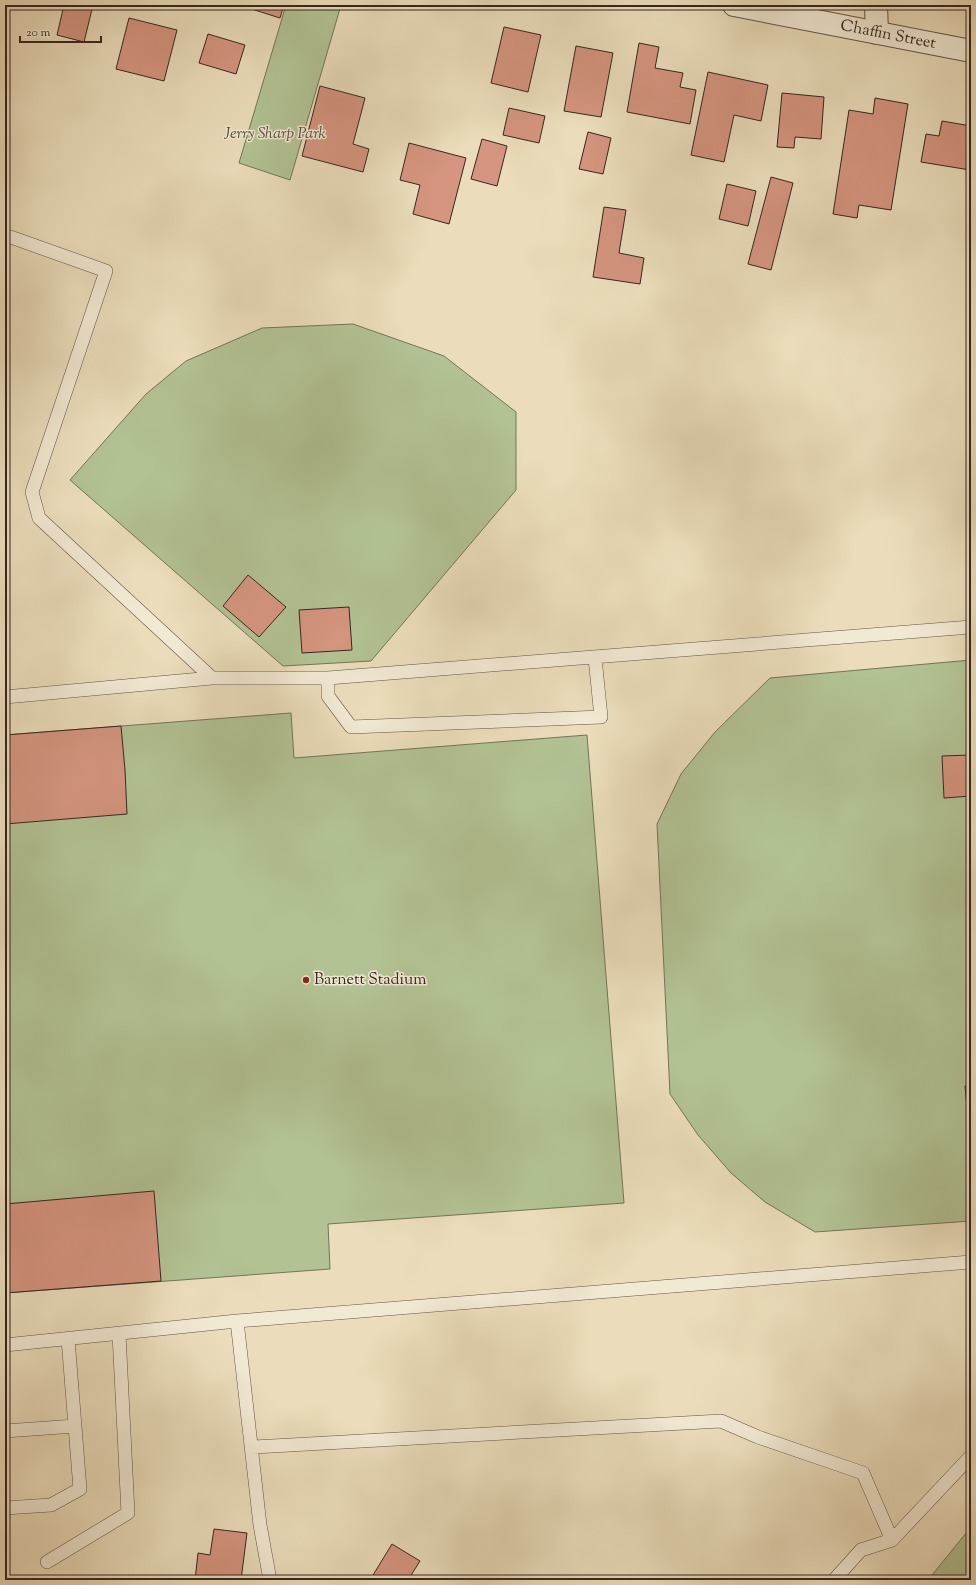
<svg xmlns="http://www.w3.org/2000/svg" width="976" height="1585" font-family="'Sorts Mill Goudy',serif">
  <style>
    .green { fill: #b2c294; stroke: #747459 }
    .building { fill: #d59580; stroke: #35261e }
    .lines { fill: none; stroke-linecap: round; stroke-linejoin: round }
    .service-casing { stroke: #625446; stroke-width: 14 }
    .minor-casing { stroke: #625446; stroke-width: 24 }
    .service { stroke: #f2e9d3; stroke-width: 13 }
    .minor { stroke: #f2e9d3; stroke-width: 22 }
    .poi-dot { fill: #8f2418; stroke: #f2e9d3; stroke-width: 1.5 }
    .labels { text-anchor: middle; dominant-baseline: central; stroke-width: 3; stroke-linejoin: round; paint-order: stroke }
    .street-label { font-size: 16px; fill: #35261e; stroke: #f2e9d3 }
    .park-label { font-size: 16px; font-style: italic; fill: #544d3c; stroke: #f2e9d3 }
    .poi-label { font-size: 16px; fill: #35261e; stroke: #f2e9d3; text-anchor: start }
  </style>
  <rect width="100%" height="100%" fill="#ebddbc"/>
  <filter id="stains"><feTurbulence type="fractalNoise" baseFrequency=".005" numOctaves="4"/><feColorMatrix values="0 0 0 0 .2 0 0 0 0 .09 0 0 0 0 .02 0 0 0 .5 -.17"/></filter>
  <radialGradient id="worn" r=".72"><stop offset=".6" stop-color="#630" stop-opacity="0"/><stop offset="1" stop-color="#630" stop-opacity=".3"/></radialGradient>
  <!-- green -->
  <path class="green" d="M286 5H341L290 180 239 163Z
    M353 324 444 356 516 412V490L371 661 283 666 70 480 146 394 186 361 262 328Z
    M971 660V1221L815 1232 765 1202 731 1173 698 1135 670 1094 657 824 681 774 715 732 770 678Z
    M291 713 294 758 587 735 624 1203 328 1224 330 1269 5 1293V735Z
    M971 1527V1580H928Z"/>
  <!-- building -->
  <path class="building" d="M64 5H93L84 42 57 35Z
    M239 5H284L280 18Z
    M129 18 177 30 164 81 116 69Z
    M504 27 541 35 528 92 491 83Z
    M208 34 245 45 236 74 199 63Z
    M639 43 659 47 655 68 683 73 680 87 696 90 690 124 627 112Z
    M576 46 613 53 601 117 564 111Z
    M708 72 768 85 761 121 734 115 724 162 691 155Z
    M320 86 365 98 353 144 369 149 363 172 302 156Z
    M782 93 824 97 821 139 795 137 794 148 777 147Z
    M875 98 908 104 891 210 859 205 857 218 833 214 849 110 873 114Z
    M509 108 545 116 539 143 503 135Z
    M942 121 971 126 970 170 921 162 926 134 939 136Z
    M588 132 611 138 603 174 579 169Z
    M482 139 507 146 497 186 471 179Z
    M409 143 466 158 449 224 413 214 420 185 400 180Z
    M771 177 793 183 771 270 748 264Z
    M727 184 756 191 748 226 719 219Z
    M604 207 626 210 619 253 644 258 640 284 593 277Z
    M248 575 286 607 259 637 223 606Z
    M349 607 352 650 302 653 299 610Z
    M121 726 125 770 127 814 5 824V735Z
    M971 755V796L944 798 942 756Z
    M965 1086H971V1128L969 1129Z
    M154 1191 161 1281 5 1293V1204Z
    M214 1529 247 1533 241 1580H195L198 1553 210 1555Z
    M392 1544 420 1561 408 1580H370Z"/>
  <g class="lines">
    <!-- service casing -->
    <g class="service-casing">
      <path id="service" d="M5 235 106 271 32 492 39 518 212 678
        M328 678V696L351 727 601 717 595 658
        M5 697 212 678H328L971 627
        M237 1321 260 1525 270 1580
        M5 1345 237 1321 971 1262
        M5 1431 75 1426
        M253 1447 721 1421 758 1437 863 1473 892 1540
        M5 1508 51 1505 80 1489 68 1339
        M47 1562 128 1513 119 1334
        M834 1580 861 1550 892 1540 971 1456"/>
    </g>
    <!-- minor casing -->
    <g class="minor-casing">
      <g id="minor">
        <path id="s1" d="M734 5 971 51"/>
        <path d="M876 5 877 33"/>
      </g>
    </g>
    <!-- service -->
    <use href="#service" class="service"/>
    <!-- minor -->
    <use href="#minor" class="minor"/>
  </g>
  <!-- markers -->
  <circle class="poi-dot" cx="306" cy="980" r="4"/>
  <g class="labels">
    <!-- street labels -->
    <g class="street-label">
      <text stroke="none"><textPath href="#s1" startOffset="157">Chaffin Street</textPath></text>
    </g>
    <!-- park labels -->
    <g class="park-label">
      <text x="275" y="134">Jerry Sharp Park</text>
    </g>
    <!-- poi labels -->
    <g class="poi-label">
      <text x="314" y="980">Barnett Stadium</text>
    </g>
  </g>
  <!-- margin -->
  <rect width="976" height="1585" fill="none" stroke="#ebddbc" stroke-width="20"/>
  <rect x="6" y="6" width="964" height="1573" fill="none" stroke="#35261e" stroke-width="2"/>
  <rect x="10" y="10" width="956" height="1565" fill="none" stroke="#35261e"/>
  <!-- scale -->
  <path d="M20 36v6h81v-6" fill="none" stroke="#35261e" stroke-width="2"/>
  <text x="26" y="36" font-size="12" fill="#35261e" stroke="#f2e9d3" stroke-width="3" paint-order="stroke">20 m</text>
  <rect width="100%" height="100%" filter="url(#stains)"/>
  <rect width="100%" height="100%" fill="url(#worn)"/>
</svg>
